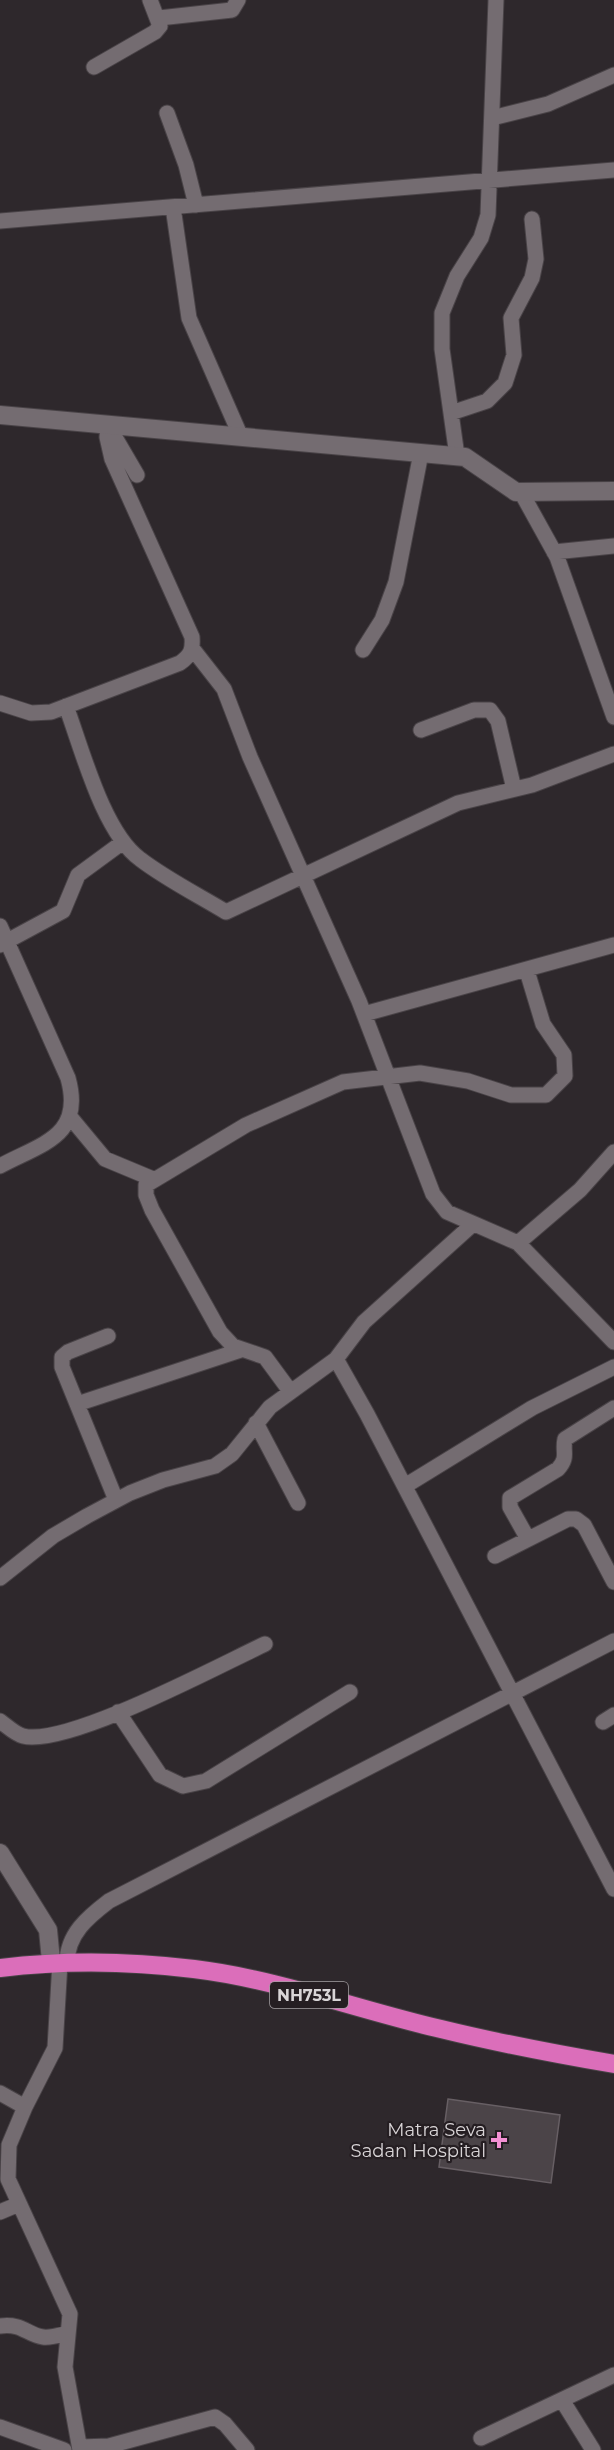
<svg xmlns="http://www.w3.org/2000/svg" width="614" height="2450" font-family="Montserrat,sans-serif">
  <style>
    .building { fill: #4b4448; stroke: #675f64; stroke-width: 1.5 }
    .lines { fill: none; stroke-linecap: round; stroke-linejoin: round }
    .street-casing { stroke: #494347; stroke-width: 17 }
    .secondary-casing { stroke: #494347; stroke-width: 20 }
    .highway-casing { stroke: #494347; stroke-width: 20 }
    .street { stroke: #746c71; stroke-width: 15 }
    .secondary { stroke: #746c71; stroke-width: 18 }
    .highway { stroke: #db6eba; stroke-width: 18 }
    .poi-dot { fill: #f491d4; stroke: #251e22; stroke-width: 2 }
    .labels { text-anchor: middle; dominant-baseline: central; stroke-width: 4.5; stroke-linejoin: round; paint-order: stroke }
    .shield { fill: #251e22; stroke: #a39ea1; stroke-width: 1.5 }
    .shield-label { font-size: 16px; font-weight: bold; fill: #d9d5d7 }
    .poi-label { font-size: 18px; fill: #d9d5d7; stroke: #251e22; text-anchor: end }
  </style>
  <rect width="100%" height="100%" fill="#2e282c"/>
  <!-- building -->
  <path class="building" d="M448 2099 560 2115 551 2183 439 2167Z"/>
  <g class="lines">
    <!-- street casing -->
    <g class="street-casing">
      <path id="street" d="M159 18 232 10 238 0
        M94 67 155 32 160 26 150 0
        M167 113 186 165 196 205
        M492 118 548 104 614 75
        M173 207 189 318 241 437
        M0 221 614 170
        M451 413 487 401 505 383 514 355 511 318 532 278 536 259 532 219
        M109 427 137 475
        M457 456 442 349V313L457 276 481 238 488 215 496 0
        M521 492 557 557 614 717
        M554 552 614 546
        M192 648 224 689 250 757 359 1001 433 1194 447 1212 518 1243 614 1342
        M363 650 382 620 396 582 421 453
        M0 703 31 713 51 712 180 663C191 655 193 650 192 637L112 459 107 437 108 425
        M66 706C82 749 103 832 140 859 166 879 198 895 226 912L458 803 532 785 614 754
        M421 730 474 710H490L498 721 514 789
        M0 926 68 1078C84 1136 43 1143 0 1166
        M0 945 63 911 78 875 123 842
        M364 1014 614 945
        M71 1118 105 1159 153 1179
        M518 1243 580 1190 614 1152
        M108 1336 68 1352 62 1357V1367L116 1500
        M336 1359 367 1414 614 1889
        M290 1391 265 1357 233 1346 220 1332 152 1210 146 1195V1185L246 1125 343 1082 420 1073 468 1081 511 1095H546L565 1076 564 1055 543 1024 527 971
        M77 1404 241 1350
        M256 1423 298 1503
        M405 1486 532 1408 614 1367
        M528 1539 510 1507V1498L558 1469C569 1457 562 1452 565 1439L614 1408
        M495 1556 568 1519H576L584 1525 614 1582
        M0 1578 53 1536 87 1516 130 1493 163 1480 215 1466 232 1454 270 1407 336 1359 364 1322 473 1224
        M118 1712 160 1775 183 1786 206 1781 350 1692
        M0 1721C7 1726 15 1734 23 1736 67 1747 218 1666 265 1644
        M603 1722 614 1715
        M60 1962 55 2048 25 2107 9 2145 8 2179 70 2314 65 2367 80 2450
        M67 1963C67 1934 88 1917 109 1901L614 1641
        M0 2093 25 2107
        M0 2212 19 2204
        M0 2326C23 2323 27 2335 43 2337 51 2338 60 2335 68 2333
        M562 2400 593 2450
        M0 2427 64 2450
        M481 2438 614 2375
        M80 2447 109 2446 215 2417 225 2424 247 2450"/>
    </g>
    <!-- secondary casing -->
    <g class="secondary-casing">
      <path id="secondary" d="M0 415 465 457 516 492 614 491
        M0 1853 48 1930 51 1961"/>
    </g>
    <!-- highway casing -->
    <g class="highway-casing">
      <path id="highway" d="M0 1968C64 1960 130 1961 194 1969 277 1979 359 2010 441 2029 498 2043 556 2054 614 2064"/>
    </g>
    <!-- street -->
    <use href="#street" class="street"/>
    <!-- secondary -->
    <use href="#secondary" class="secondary"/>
    <!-- highway -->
    <use href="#highway" class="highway"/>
  </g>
  <!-- markers -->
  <path class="poi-dot" d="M496 2131h6v6h6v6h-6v6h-6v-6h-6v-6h6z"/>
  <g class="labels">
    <!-- shield labels -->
    <rect class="shield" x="270" y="1982" width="78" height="26" rx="4.5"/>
    <g class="shield-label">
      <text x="309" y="1995">NH753L</text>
    </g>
    <!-- poi labels -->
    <g class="poi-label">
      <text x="486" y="2130">Matra Seva<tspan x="486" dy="21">Sadan Hospital</tspan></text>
    </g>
  </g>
</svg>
